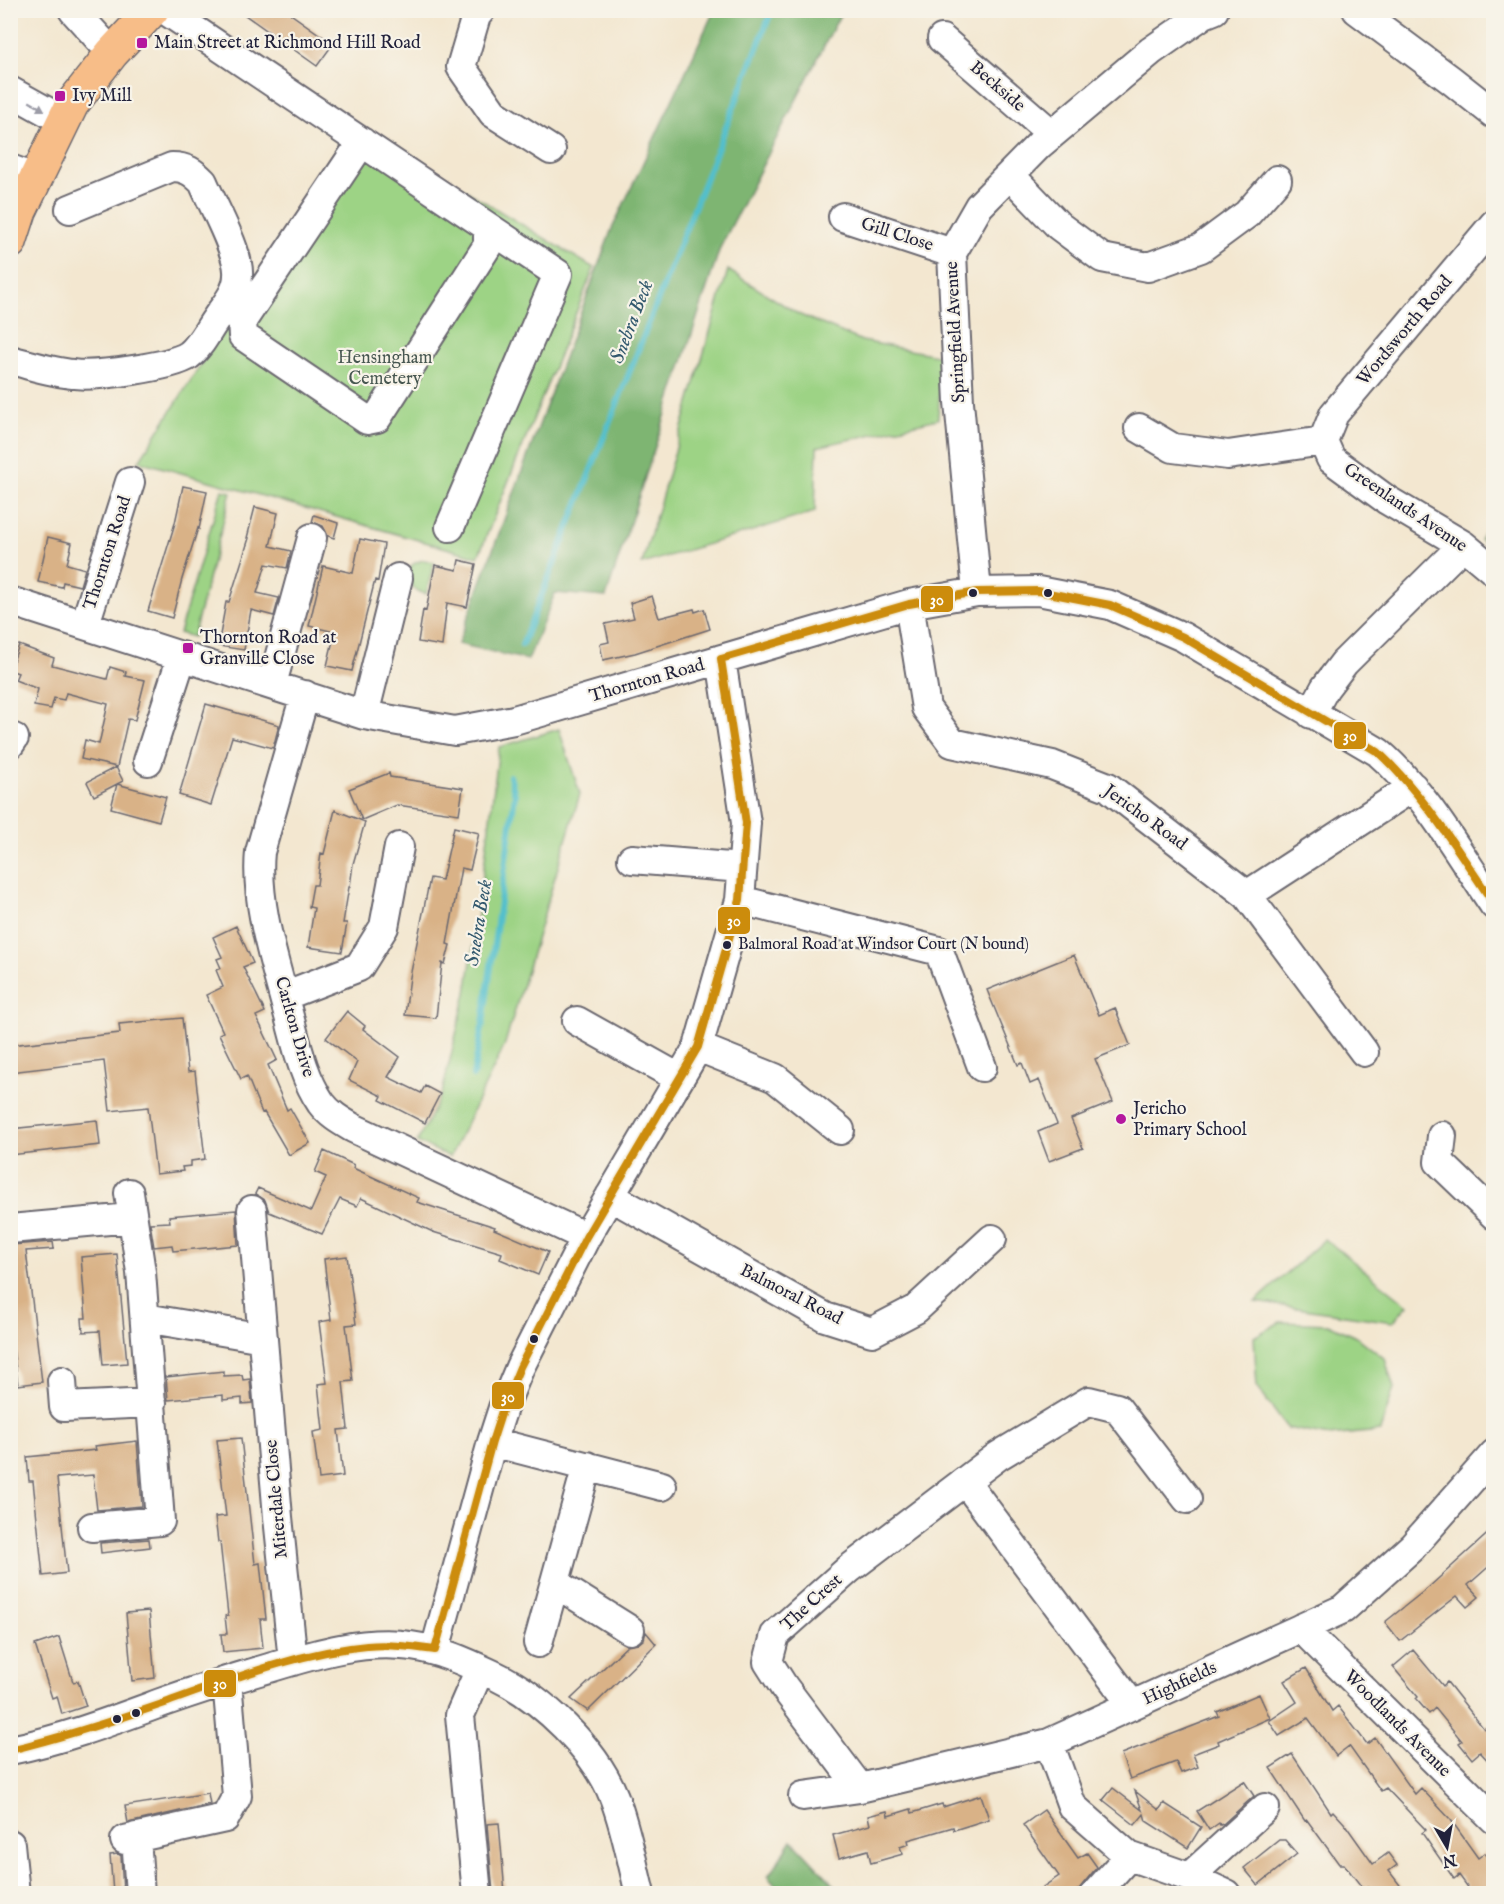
<svg xmlns="http://www.w3.org/2000/svg" width="1504" height="1904" font-family="'IM FELL English',serif">
  <style>
    .green { fill: #9dd385; stroke: #607a60; stroke-width: 1.5 }
    .forest { fill: #7eb572; stroke: #506c56; stroke-width: 1.5 }
    .lines { fill: none; stroke-linecap: round; stroke-linejoin: round }
    .stream { stroke: #52bfcc; stroke-width: 6 }
    .building { fill: #d9b287 }
    .minor-casing { stroke: #6b676f; stroke-width: 32 }
    .major-casing { stroke: #6b676f; stroke-width: 36 }
    .minor { stroke: #fff; stroke-width: 28 }
    .major { stroke: #f7bd88; stroke-width: 33 }
    .bus-1-casing { stroke: #f7f3e8; stroke-width: 12 }
    .bus-1 { stroke: #cc8c0c; stroke-width: 8 }
    .oneway { fill: #9c9ca7 }
    .poi-dot { fill: #b5179e; stroke: #f7f3e8; stroke-width: 2 }
    .bus-dot { fill: #22223b; stroke: #f7f3e8; stroke-width: 2 }
    .labels { text-anchor: middle; dominant-baseline: central; stroke-width: 4.5; stroke-linejoin: round; paint-order: stroke }
    .bus-label { font-size: 16px; fill: #22223b; stroke: #f7f3e8; text-anchor: start }
    .poi-label { font-size: 18px; fill: #22223b; stroke: #f7f3e8; text-anchor: start }
    .street-label { font-size: 18px; fill: #22223b; stroke: #f7f3e8 }
    .park-label { font-size: 18px; fill: #475751; stroke: #f7f3e8 }
    .water-label { font-size: 20px; font-style: italic; fill: #33596e; stroke: #f7f3e8 }
    .line-badge { stroke: #f7f3e8; stroke-width: 2 }
    .badge-label { font-size: 16px; text-anchor: middle; font-weight: bold; fill: #fff }
  </style>
  <rect width="100%" height="100%" fill="#f7f3e8"/>
  <filter id="ink" filterUnits="userSpaceOnUse"><feTurbulence type="fractalNoise" baseFrequency=".0167" numOctaves="2"/><feDisplacementMap in="SourceGraphic" scale="12" xChannelSelector="R" yChannelSelector="G"/><feConvolveMatrix kernelMatrix="1 2 1 2 8 2 1 2 1" color-interpolation-filters="sRGB"/></filter>
  <filter id="wash" filterUnits="userSpaceOnUse"><feTurbulence type="fractalNoise" baseFrequency=".008" numOctaves="4" result="noise"/><feDisplacementMap in="SourceGraphic" scale="24" xChannelSelector="R" yChannelSelector="G"/><feGaussianBlur stdDeviation="1.35" result="paint"/><feColorMatrix in="noise" values="0 0 0 0 0 0 0 0 0 0 0 0 0 0 0 0 0 1.4 0 .05"/><feComposite in="paint" operator="in"/></filter>
  <g filter="url(#wash)">
    <rect width="100%" height="100%" fill="#f3e7d0"/>
    <!-- green -->
    <path class="green" d="M355 124 594 268 478 557 139 461Z
      M728 270 798 314 862 341 942 356 938 419 817 447 815 512 642 564Z
      M222 490 231 492 193 637 179 633Z
      M1493 517V549L1480 539Z
      M424 560 434 562 426 594C403 588 400 564 424 560Z
      M559 729 580 794 504 1047 450 1157 417 1142 442 1093 466 993 477 923 499 747Z
      M1325 1239 1408 1305 1393 1322 1255 1302Z
      M1280 1322 1328 1324 1358 1338 1385 1359 1394 1388 1380 1431 1329 1436 1287 1428 1257 1387 1254 1337Z"/>
    <!-- forest -->
    <path class="forest" d="M714 11H842L720 248 606 597 555 593 528 660 458 644 611 231Z
      M792 1840 842 1893H782L768 1877Z"/>
    <g class="lines">
      <!-- stream -->
      <path class="stream" d="M522 645 772 10
        M473 1076 483 1023 515 795 510 776"/>
    </g>
    <g id="blocks">
      <!-- building -->
      <path class="building" d="M238 10H285L333 44 317 66Z
        M183 486 207 491 199 529 198 528 182 579 172 618 148 611 175 523Z
        M255 507 278 513 270 546 291 551 287 568 266 564 257 593 279 598 274 616 251 610 244 650 218 646 226 602H229L249 538H247Z
        M314 515 338 523 334 538 328 536 323 526 312 522Z
        M48 537 72 543 67 564 85 569 80 586 63 582 62 587 38 582Z
        M360 539 384 544 378 581 375 580 352 671 327 666 335 632 309 626 323 566 353 573Z
        M459 560 476 564 467 607 447 603 442 646 418 642 423 610 426 611 435 565 457 570Z
        M652 596 659 618 694 609 695 612 704 609 710 629 635 653 603 660 600 644 609 642 605 624 634 618 630 603Z
        M19 645 54 658 52 665 107 679 110 667 126 672 125 676 145 680 135 720 128 719 117 767 81 759 85 740 99 744 108 704 66 693 64 700 54 698 51 709 34 706 38 689 15 680 18 673 10 670Z
        M206 704 279 725 273 748 232 737 211 805 179 795Z
        M116 767 123 781 117 784 166 797 159 821 111 808 117 784 94 796 87 782Z
        M389 773 390 777 463 788 459 814 397 805 362 820 349 789Z
        M335 810 365 822 353 864 350 887H349L343 923H347L342 952 308 947 314 908 309 907 313 885H317L321 853 324 854Z
        M454 827 479 833 470 870 461 868 447 944 450 945 445 964 442 963 436 1018 405 1015 410 977 430 878 442 880Z
        M236 926 253 963 243 967 265 1012 256 1016 277 1060 268 1065 287 1110 290 1108 310 1143 289 1155 264 1112 262 1113 247 1076 241 1079 219 1034 223 1032 206 995 223 987 216 970 221 968 217 959 222 957 213 937Z
        M1074 955 1099 1015 1115 1008 1130 1045 1095 1059 1113 1102 1071 1119 1083 1148 1049 1161 1038 1132 1057 1124 1039 1080 1030 1084 1022 1063 1018 1065 987 990Z
        M347 1011 365 1026 363 1029 400 1057 388 1077 421 1093 425 1086 440 1094 425 1123 380 1100 382 1096 349 1080 357 1062 326 1038Z
        M182 1018 188 1072 195 1071 205 1159 191 1161V1166L182 1167 183 1171 156 1174 148 1107 110 1111 104 1061 10 1072V1045L120 1033 119 1024Z
        M97 1120 100 1145 10 1155V1129Z
        M324 1151 354 1165 353 1168 419 1198 417 1202 495 1227 494 1229 548 1252 538 1275 500 1259 502 1253 433 1232 361 1198 357 1206 340 1199 322 1234 269 1212 265 1200 255 1194 258 1188 311 1211 326 1177 315 1172Z
        M236 1210 238 1245 173 1251 172 1245 154 1247 150 1223 170 1222 169 1216Z
        M53 1242 54 1249 26 1251 42 1382 18 1385 10 1325V1245Z
        M117 1254 127 1363 103 1365 100 1331 83 1332 82 1318H86L81 1257Z
        M347 1256 356 1324 346 1325 353 1381 343 1382 348 1429 338 1430 343 1476 319 1479 313 1432 323 1430 318 1384 327 1383 319 1322 331 1320 324 1259Z
        M224 1371V1376L242 1375 243 1380 250 1379 252 1403 242 1404V1398L223 1400V1395L168 1400 166 1377Z
        M241 1438 255 1564 260 1563 266 1619H260L263 1648 223 1652 221 1634H227L225 1616 228 1615 220 1542H218L215 1517 226 1516 217 1440Z
        M137 1441 142 1506 97 1510 93 1475 57 1478 67 1573 43 1576 33 1481H29L27 1457 96 1450 95 1446Z
        M1494 1528V1562L1468 1585 1479 1597 1467 1607 1457 1596 1400 1641 1385 1622 1429 1587Z
        M149 1539 150 1547 101 1553 100 1543Z
        M149 1611 155 1678 132 1681 126 1613Z
        M646 1632 656 1644 588 1711 571 1699 627 1646 638 1644 644 1639Z
        M59 1637 73 1682 78 1681 86 1706 62 1714 57 1696 52 1698 35 1645Z
        M1413 1650 1443 1686 1447 1682 1484 1729 1494 1721V1767L1480 1752 1472 1759 1459 1743 1462 1741 1435 1708 1429 1714 1416 1699 1418 1697 1393 1667Z
        M1306 1668 1332 1711 1338 1706 1367 1744 1375 1738 1415 1794 1421 1788 1451 1820 1478 1858 1485 1853 1494 1865V1893H1472L1459 1875 1454 1879 1422 1833 1426 1830 1386 1788 1381 1791 1349 1746 1336 1756 1308 1718 1279 1736 1269 1721 1297 1702 1284 1681Z
        M1259 1694 1270 1718 1218 1741 1219 1744 1193 1754 1198 1767 1181 1773 1176 1762 1130 1779 1121 1754 1219 1716 1217 1712Z
        M1292 1754 1331 1813 1333 1811 1344 1823 1373 1864 1388 1853 1397 1865 1389 1871 1406 1893H1374L1368 1887 1364 1890 1344 1864H1339L1307 1820 1305 1821 1270 1768Z
        M1244 1781 1254 1796 1223 1824 1220 1825 1219 1823 1209 1830 1197 1811Z
        M1113 1788 1142 1810 1135 1791 1159 1810 1164 1803 1201 1827 1188 1848 1146 1821 1144 1814 1135 1825 1103 1800Z
        M208 1793 210 1804 128 1823 125 1806Z
        M981 1795 989 1819 954 1830 953 1827 908 1840 909 1844 900 1847 903 1854 871 1863 868 1850 839 1858 833 1835 870 1825 868 1816 887 1811 888 1816 911 1809 912 1813 942 1804 943 1807Z
        M1044 1810 1078 1858 1087 1853 1097 1867 1079 1889 1073 1893H1034L1059 1876 1023 1825Z
        M499 1823 505 1893H493L487 1824Z
        M1279 1840H1285L1297 1854 1258 1885 1244 1868Z
        M118 1854 121 1856 123 1893H113L110 1855Z"/>
    </g>
  </g>
  <g filter="url(#ink)">
    <use href="#blocks" fill-opacity="0" stroke="#6b676f" stroke-width="1.5"/>
    <g class="lines">
      <!-- minor casing -->
      <g class="minor-casing">
        <path id="minor" d="M73 10 112 53
          M165 10 558 274 450 527
          M481 10 476 16 461 67 493 113 551 150
          M1357 10 1451 80 1494 114
          M942 39 1052 134
          M10 91 64 121
          M362 142 242 321 243 336 367 420 377 418 488 245V227
          M10 169 35 178
          M1010 175 1059 226 1102 258 1148 267 1201 248 1247 214 1277 180
          M843 217 952 253
          M10 360C31 365 51 372 73 374 95 377 171 367 189 355 200 347 208 330 216 319 225 305 238 292 238 275 240 253 212 204 203 182 193 172 186 167 172 167L70 209
          M1139 428 1173 448 1228 455 1323 441
          M1323 441 1334 414 1494 224
          M1323 441 1331 459 1387 500 1463 545 1494 571
          M977 592 959 402 952 253 979 206 1039 145 1151 51 1204 14 1214 10
          M10 601 364 715 455 731 514 720 909 604 977 592 1038 591 1110 605 1183 637 1378 752C1425 792 1459 854 1494 905
          M909 604 926 708 952 743 1052 765 1108 787 1247 895 1364 1052
          M85 624 130 482
          M272 684 312 538
          M305 695 260 852C255 902 274 960 287 1009 296 1041 302 1075 321 1103 330 1115 341 1121 353 1128L586 1237
          M1311 714 1325 688 1344 663 1463 545
          M364 715 398 578
          M10 744 14 738
          M148 761 182 656
          M632 859 742 868
          M1247 895 1413 787
          M740 900 939 951 982 1067
          M284 996 359 967 384 927 399 847
          M577 1021 679 1078
          M698 1047 775 1078 840 1130
          M1442 1136 1439 1162 1494 1215
          M610 1196 825 1317 872 1332 916 1309 992 1239
          M252 1210 278 1517 293 1661
          M10 1229 131 1218
          M145 1318 263 1338
          M62 1381 64 1407 152 1403
          M492 1442 662 1486
          M965 1481 1132 1705
          M92 1527 160 1521 141 1272 129 1193
          M555 1583 630 1630
          M1301 1628 1494 1819
          M538 1643 587 1466
          M435 1650 492 1442 503 1408 520 1367 586 1237 698 1047 740 900 746 823 721 659
          M1049 1743 1072 1806 1129 1856 1189 1877 1226 1894
          M10 1750C65 1739 114 1720 166 1701 200 1689 235 1678 269 1668 315 1654 363 1639 411 1646 441 1650 470 1664 496 1676 542 1698 595 1749 614 1797 626 1828 632 1862 640 1894
          M860 1788 784 1687 768 1662 775 1635 849 1569 998 1456 1089 1401 1117 1408 1187 1499
          M803 1796 860 1788 1049 1743 1343 1609 1412 1547 1494 1454
          M136 1837 140 1894
          M125 1840 225 1818 237 1796 227 1681
          M10 1844 15 1894
          M1189 1877 1265 1808
          M477 1894 460 1715 480 1669
          M1095 1894 1129 1856"/>
      </g>
      <!-- major casing -->
      <g class="major-casing">
        <path id="major" d="M10 242 20 211 72 104 112 53 152 10"/>
      </g>
      <!-- minor -->
      <use href="#minor" class="minor"/>
      <!-- major -->
      <use href="#major" class="major"/>
      <!-- bus-1 casing -->
      <g class="bus-1-casing">
        <path id="bus-1" d="M721 659 909 604 977 592 1038 591 1110 605 1183 637 1378 752C1425 796 1458 851 1494 904
          M435 1650 492 1442 503 1408 520 1367 586 1237 698 1047 740 900 746 823 721 659
          M10 1750C64 1737 116 1720 168 1702 232 1679 299 1652 367 1646 390 1644 412 1647 435 1650"/>
      </g>
      <!-- bus-1 -->
      <use href="#bus-1" class="bus-1"/>
    </g>
    <!-- one-way arrows -->
    <defs><path id="oneway-solid" d="M-6-.8H1V-3.2L6.5 0L1 3.2V.8H-6Z" transform="scale(1.5)"/></defs>
    <use class="oneway" href="#oneway-solid" transform="translate(37 106) rotate(30)"/>
  </g>
  <!-- markers -->
  <g class="poi-dot">
    <rect x="136" y="37" width="12" height="12" rx="3"/>
    <rect x="54" y="90" width="12" height="12" rx="3"/>
    <rect x="182" y="642" width="12" height="12" rx="3"/>
    <circle cx="1121" cy="1119" r="6"/>
  </g>
  <g class="bus-dot">
    <circle cx="973" cy="593" r="5"/>
    <circle cx="1048" cy="593" r="5"/>
    <circle cx="727" cy="945" r="5"/>
    <circle cx="534" cy="1339" r="5"/>
    <circle cx="136" cy="1713" r="5"/>
    <circle cx="117" cy="1719" r="5"/>
  </g>
  <g class="labels">
    <!-- bus labels -->
    <g class="bus-label">
      <text x="738" y="945">Balmoral Road at Windsor Court (N bound)</text>
    </g>
    <!-- poi labels -->
    <g class="poi-label">
      <text x="154" y="43">Main Street at Richmond Hill Road</text>
      <text x="72" y="96">Ivy Mill</text>
      <text x="200" y="638">Thornton Road at<tspan x="200" dy="21">Granville Close</tspan></text>
      <text x="1133" y="1109">Jericho<tspan x="1133" dy="21">Primary School</tspan></text>
    </g>
    <!-- street labels -->
    <g class="street-label">
      <text transform="translate(997 87) rotate(41)">Beckside</text>
      <text transform="translate(897 235) rotate(18)">Gill Close</text>
      <text transform="translate(1405 331) rotate(-50)">Wordsworth Road</text>
      <text transform="translate(956 332) rotate(-93)">Springfield Avenue</text>
      <text transform="translate(1405 508) rotate(34)">Greenlands Avenue</text>
      <text transform="translate(108 553) rotate(-72)">Thornton Road</text>
      <text transform="translate(647 681) rotate(-16)">Thornton Road</text>
      <text transform="translate(1145 818) rotate(36)">Jericho Road</text>
      <text transform="translate(294 1027) rotate(74)">Carlton Drive</text>
      <text transform="translate(791 1295) rotate(27)">Balmoral Road</text>
      <text transform="translate(277 1499) rotate(-95)">Miterdale Close</text>
      <text transform="translate(812 1603) rotate(-42)">The Crest</text>
      <text transform="translate(1180 1684) rotate(-25)">Highfields</text>
      <text transform="translate(1397 1724) rotate(45)">Woodlands Avenue</text>
    </g>
    <!-- park labels -->
    <g class="park-label">
      <text x="385" y="358">Hensingham<tspan x="385" dy="21">Cemetery</tspan></text>
    </g>
    <!-- water labels -->
    <g class="water-label">
      <text transform="translate(632 322) rotate(-69)">Snebra Beck</text>
      <text transform="translate(479 923) rotate(-81)">Snebra Beck</text>
    </g>
  </g>
  <g class="line-badge">
    <rect x="920" y="585" width="34" height="28" rx="6" fill="#cc8c0c"/>
    <rect x="1333" y="721" width="34" height="29" rx="6" fill="#cc8c0c"/>
    <rect x="717" y="906" width="34" height="29" rx="6" fill="#cc8c0c"/>
    <rect x="491" y="1381" width="34" height="29" rx="6" fill="#cc8c0c"/>
    <rect x="203" y="1669" width="34" height="29" rx="6" fill="#cc8c0c"/>
  </g>
  <g class="badge-label">
    <text x="937" y="605">30</text>
    <text x="1350" y="741">30</text>
    <text x="734" y="926">30</text>
    <text x="508" y="1402">30</text>
    <text x="220" y="1689">30</text>
  </g>
  <!-- margin -->
  <rect width="1504" height="1904" fill="none" stroke="#f7f3e8" stroke-width="36"/>
  <!-- north arrow -->
  <g transform="translate(1447 1847) rotate(170)" stroke="#f7f3e8" stroke-width="4.5" paint-order="stroke">
  <path d="M0-4.5L10 22L0 15L-10 22Z" fill="#22223b"/>
  <text y="-9" font-size="16" font-weight="bold" text-anchor="middle" fill="#22223b">N</text>
  </g>
</svg>
